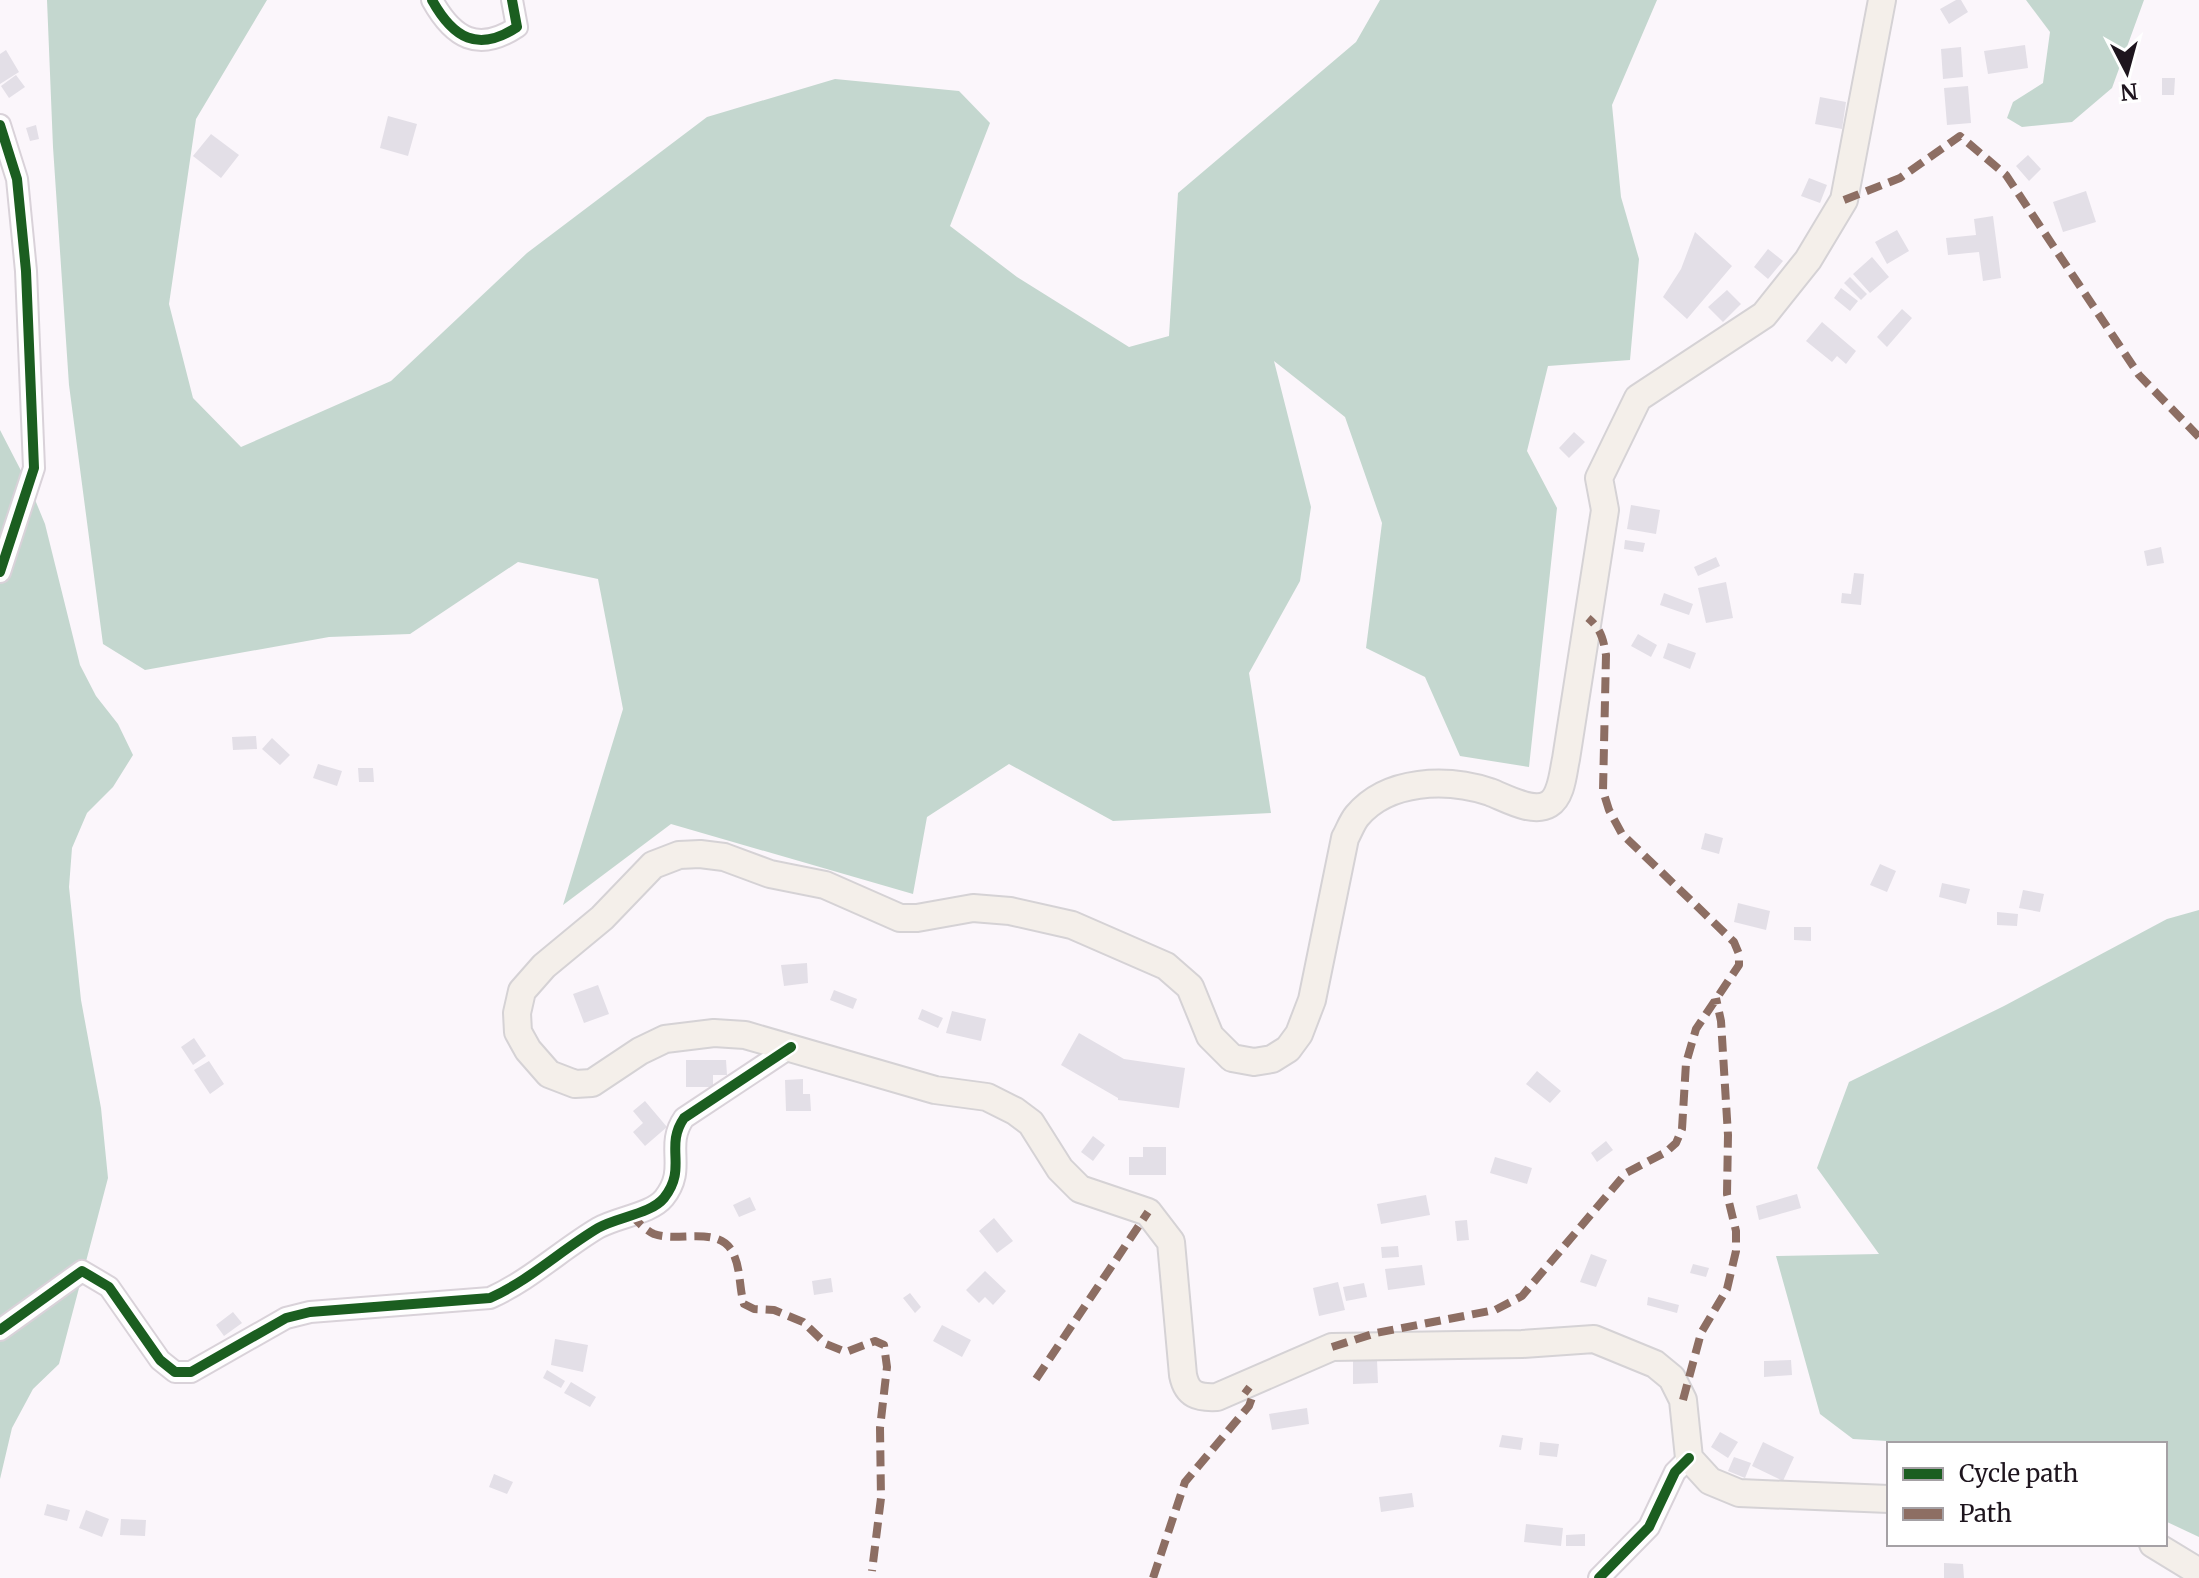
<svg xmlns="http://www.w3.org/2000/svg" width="2199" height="1578" font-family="Merriweather,serif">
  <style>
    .forest { fill: #c4d7cf }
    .building { fill: #e3dfe7 }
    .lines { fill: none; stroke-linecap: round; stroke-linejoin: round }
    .minor-casing { stroke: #d9d2d9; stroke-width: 24 }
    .major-casing { stroke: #d5d2d5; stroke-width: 30 }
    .minor { stroke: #fefefe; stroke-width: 20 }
    .major { stroke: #f4efea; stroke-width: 26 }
    .quiet { stroke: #8d6e63; stroke-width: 8; stroke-dasharray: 16 8; stroke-linecap: butt }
    .cycleway-casing { stroke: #fff; stroke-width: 15 }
    .cycleway { stroke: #1b5e20; stroke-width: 10 }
  </style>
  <rect width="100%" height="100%" fill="#fbf6fb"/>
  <!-- forest -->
  <path class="forest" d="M47 0H267L196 119 169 304 193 398 241 447 391 381 527 253 707 117 835 79 959 91 990 123 950 226 1017 277 1129 347 1169 336 1178 193 1356 42 1380 0H1657L1612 105 1621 197 1639 259 1630 360 1548 366 1527 451 1557 508 1529 767 1460 756 1425 677 1366 648 1382 523 1345 417 1274 361 1311 507 1300 581 1249 673 1271 813 1113 821 1009 764 927 817 913 894 671 824 563 905 623 709 598 579 518 562 410 634 329 637 145 670 103 644 69 385 53 147Z
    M2026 0H2144L2112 88 2072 122 2022 127 2007 118 2013 102 2043 83 2050 32Z
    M0 430 31 490 45 524 80 665 96 696 118 724 133 755 113 787 87 813 72 848 69 887 81 1000 101 1108 108 1178 59 1364 33 1389 12 1428 0 1479Z
    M2199 910V1537L2165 1521V1444H1939L1853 1439 1820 1414 1776 1256 1879 1254 1817 1168 1849 1082 2004 1006 2167 919Z"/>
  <!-- building -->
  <path class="building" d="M1956 0H1961L1968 12 1949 24 1940 9Z
    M2025 45 2028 68 1988 74 1984 51Z
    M1961 47 1963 77 1943 79 1941 49Z
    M6 50 19 72 0 84V54Z
    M16 75 25 87 9 98 1 86Z
    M2162 78H2175L2174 95H2162Z
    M1968 86 1971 123 1947 125 1944 88Z
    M1820 97 1846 102 1842 129 1815 124Z
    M388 116 417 124 408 156 380 148Z
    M36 125 39 139 30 141 26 128Z
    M211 134 239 155 221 178 193 156Z
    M2028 155 2041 169 2029 181 2016 166Z
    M1809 178 1827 185 1820 203 1801 196Z
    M2086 191 2096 222 2063 232 2053 202Z
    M1993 216 2001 278 1983 281 1979 252 1948 255 1946 238 1976 235 1974 219Z
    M1897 230 1909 251 1887 264 1875 242Z
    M1695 232 1732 266 1687 319 1663 297 1681 269Z
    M1768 249 1783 261 1768 279 1754 267Z
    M1872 257 1889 277 1870 293 1853 274Z
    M1850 277 1867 294 1861 300 1844 283Z
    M1841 288 1858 301 1850 311 1834 298Z
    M1727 290 1741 304 1723 322 1708 307Z
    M1902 309 1912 318 1887 347 1877 337Z
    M1822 322 1856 351 1846 364 1837 356 1832 362 1806 341Z
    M1574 432 1585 442 1569 458 1559 448Z
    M1631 505 1660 510 1656 534 1627 529Z
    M1625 540 1645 543 1643 552 1624 549Z
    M2161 547 2164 563 2147 566 2144 551Z
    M1716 557 1720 566 1698 576 1694 567Z
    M1854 573 1864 574 1861 605 1841 603 1842 593 1851 594Z
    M1726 582 1733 618 1706 623 1698 588Z
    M1664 593 1693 604 1689 615 1660 605Z
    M1638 634 1657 645 1651 657 1631 646Z
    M1668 643 1696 653 1690 669 1663 658Z
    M256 736 257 749 233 750 232 737Z
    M272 738 290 755 280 765 262 749Z
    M318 764 342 771 337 786 313 778Z
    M358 768H373L374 782H359Z
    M1705 833 1723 838 1719 854 1701 849Z
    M1880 864 1896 871 1887 892 1870 885Z
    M1942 883 1970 889 1966 904 1939 897Z
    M2023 890 2044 894 2040 912 2019 908Z
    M1738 903 1770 911 1766 930 1734 922Z
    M1997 912 2018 914 2017 926 1997 925Z
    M1794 927H1811V941L1794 940Z
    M807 963 808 983 784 986 781 965Z
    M598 985 609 1014 584 1023 573 994Z
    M834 990 857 999 853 1009 830 1000Z
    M922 1009 943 1018 938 1028 918 1019Z
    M952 1011 986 1019 981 1041 946 1033Z
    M1079 1033 1124 1059 1185 1068 1179 1108 1118 1100V1098L1061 1065Z
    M194 1038 206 1056 193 1065 181 1047Z
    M686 1060H726L727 1075H713V1087H686Z
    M209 1061 224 1084 210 1094 194 1070Z
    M1537 1071 1561 1091 1550 1103 1526 1084Z
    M803 1079V1094H810L811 1111H786L785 1080Z
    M645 1101 667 1127 645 1146 633 1132 643 1123 633 1111Z
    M1093 1136 1105 1145 1093 1161 1081 1152Z
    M1606 1141 1613 1150 1597 1162 1591 1153Z
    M1143 1147H1166V1175H1129V1157H1143Z
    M1495 1157 1532 1168 1527 1184 1490 1173Z
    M1797 1194 1801 1208 1759 1220 1756 1206Z
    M1426 1195 1430 1215 1381 1224 1377 1204Z
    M750 1197 756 1210 739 1217 733 1205Z
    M994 1218 1013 1241 997 1253 979 1231Z
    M1467 1220 1469 1240 1457 1241 1455 1221Z
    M1398 1246 1399 1257 1382 1258 1381 1247Z
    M1591 1254 1607 1260 1596 1287 1580 1282Z
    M1693 1264 1709 1268 1706 1277 1690 1273Z
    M1422 1265 1425 1285 1388 1290 1385 1269Z
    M985 1271 1006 1291 993 1305 985 1297 979 1303 966 1290Z
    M831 1278 833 1292 814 1295 812 1281Z
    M1338 1282 1345 1310 1319 1316 1313 1288Z
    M1364 1283 1367 1297 1346 1301 1343 1287Z
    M910 1293 921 1307 915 1313 903 1298Z
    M1648 1297 1679 1305 1677 1313 1647 1305Z
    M233 1312 242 1323 224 1336 216 1325Z
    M942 1325 971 1340 962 1357 933 1341Z
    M555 1339 588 1345 583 1372 551 1365Z
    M1377 1360 1378 1383 1353 1384V1361Z
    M1791 1360 1792 1375 1764 1377V1361Z
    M547 1370 565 1381 561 1388 543 1378Z
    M571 1382 596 1397 590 1407 564 1393Z
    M1307 1408 1309 1424 1272 1430 1269 1414Z
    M1720 1432 1738 1442 1728 1458 1711 1447Z
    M1502 1435 1523 1438 1521 1450 1499 1447Z
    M1540 1442 1559 1444 1557 1457 1539 1455Z
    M1763 1442 1794 1457 1783 1481 1752 1466Z
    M1734 1457 1751 1463 1745 1478 1728 1471Z
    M494 1474 513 1482 507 1494 489 1487Z
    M1412 1493 1414 1507 1381 1512 1379 1497Z
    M47 1504 70 1510 67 1521 44 1515Z
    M86 1510 109 1519 102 1537 79 1528Z
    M121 1519 146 1520 145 1536 120 1535Z
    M1526 1524 1563 1528 1561 1546 1524 1542Z
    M1585 1534V1546H1566V1535Z
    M1944 1563 1963 1564 1964 1578H1944Z"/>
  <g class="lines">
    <!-- minor casing -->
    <g class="minor-casing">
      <path id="minor" d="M432 0C453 38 478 53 517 27L512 0
        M0 125 17 179 26 271 34 468 0 572
        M0 1330 82 1271 109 1287 160 1360 175 1372H191L286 1318 310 1312 490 1298C530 1280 561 1250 598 1228 617 1217 651 1214 664 1198 688 1168 664 1147 684 1118L791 1047
        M1599 1578 1649 1527 1675 1472 1689 1458"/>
    </g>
    <!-- major casing -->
    <g class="major-casing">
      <path id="major" d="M1882 0 1844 200 1808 260 1764 315 1638 398 1599 478 1605 510 1566 759C1563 772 1562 796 1549 804 1533 814 1506 798 1490 792 1447 778 1388 779 1357 816 1352 822 1349 831 1345 838L1312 1000 1299 1034 1288 1049 1272 1059 1254 1062 1232 1058 1210 1036 1190 987 1166 966 1072 925 1010 911 973 908 917 918H900L825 885 770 874 724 857 700 854 679 855 653 865 602 918 544 966 522 991 517 1013 518 1032 528 1050 549 1074 575 1084 592 1083 640 1051 665 1039 714 1033 745 1035 935 1090 987 1097 1015 1111 1031 1123 1060 1169 1080 1189 1148 1212 1171 1242 1183 1375C1187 1395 1198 1398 1217 1397L1332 1347 1522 1344 1594 1339 1655 1364 1672 1378 1683 1400 1689 1458 1710 1481 1739 1493 1889 1499
        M2153 1544 2199 1572"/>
    </g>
    <!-- minor -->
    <use href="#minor" class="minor"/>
    <!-- major -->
    <use href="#major" class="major"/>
    <!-- quiet -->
    <path class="quiet" d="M1844 200 1900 178 1960 136 2006 175 2139 375 2199 437
      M630 1214C637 1221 645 1230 654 1234 679 1243 721 1224 734 1255 741 1271 739 1288 744 1304L754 1309 774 1310 803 1322 826 1344 846 1352 875 1341 884 1345 887 1367 880 1428 881 1498 872 1571
      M1332 1347 1376 1333 1495 1310 1522 1296 1626 1173 1666 1152 1676 1143 1682 1129 1686 1063 1696 1029 1739 965V954L1734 942 1622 834 1609 810 1603 791 1606 655C1603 638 1601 629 1588 618
      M1036 1379 1148 1212
      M1683 1400 1701 1333 1727 1289 1736 1251V1231L1727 1194 1728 1135 1721 1021 1716 998
      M1153 1578 1185 1482 1249 1406 1253 1395 1244 1388"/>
    <!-- cycleway casing -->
    <g class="cycleway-casing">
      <path id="cycleway" d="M432 0C453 38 478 53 517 27L512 0
        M0 125 17 179 26 271 34 468 0 572
        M0 1330 82 1271 109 1287 160 1360 175 1372H191L286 1318 310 1312 490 1298C530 1280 561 1250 598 1228 617 1217 651 1214 664 1198 688 1168 664 1147 684 1118L791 1047
        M1599 1578 1649 1527 1675 1472 1689 1458"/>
    </g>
    <!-- cycleway -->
    <use href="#cycleway" class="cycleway"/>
  </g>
  <!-- legend -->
  <rect x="1887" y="1442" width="280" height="104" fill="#ffffff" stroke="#a5a1a5" stroke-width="2"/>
  <rect x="1903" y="1468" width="40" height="12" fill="#1b5e20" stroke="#a5a1a5" stroke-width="2"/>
  <text x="1959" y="1482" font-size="24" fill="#1e151e">Cycle path</text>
  <rect x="1903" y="1508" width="40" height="12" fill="#8d6e63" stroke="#a5a1a5" stroke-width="2"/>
  <text x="1959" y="1522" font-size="24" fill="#1e151e">Path</text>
  <!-- north arrow -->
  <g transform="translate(2127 72) rotate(174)" stroke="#ffffff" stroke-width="6" paint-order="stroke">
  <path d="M0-6L14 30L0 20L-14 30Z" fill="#1e151e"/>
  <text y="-12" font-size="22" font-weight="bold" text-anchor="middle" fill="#1e151e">N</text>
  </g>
</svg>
